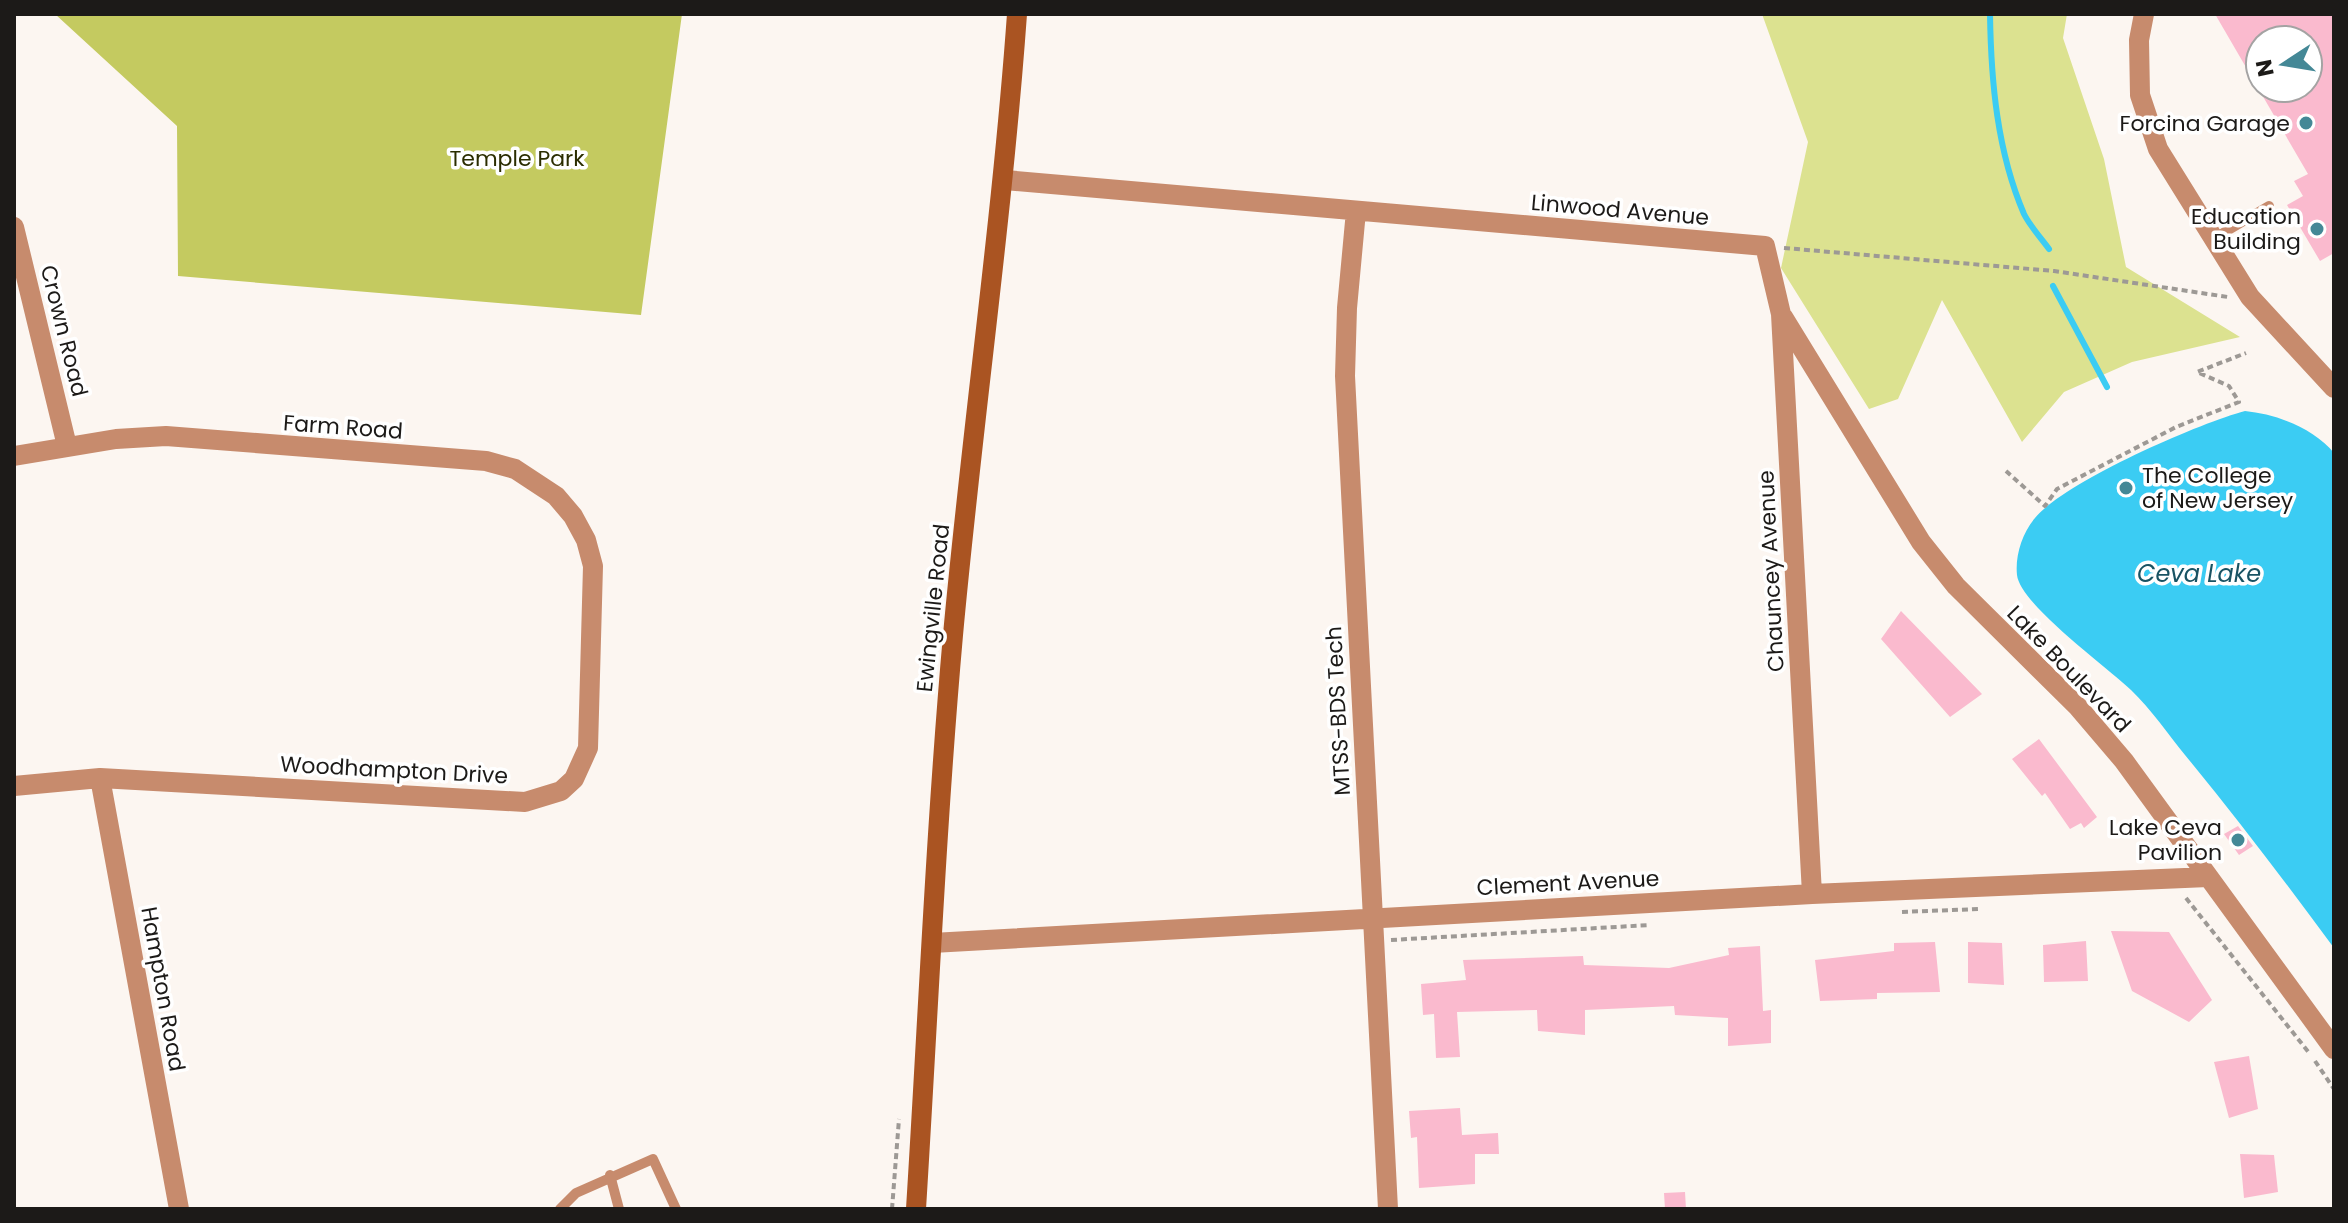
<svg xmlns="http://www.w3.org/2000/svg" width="2348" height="1223" font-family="Poppins,sans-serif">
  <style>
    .green { fill: #dce290 }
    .forest { fill: #c4ca60 }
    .water { fill: #3bccf3 }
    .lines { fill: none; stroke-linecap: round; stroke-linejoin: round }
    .stream { stroke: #3bccf3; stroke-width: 6 }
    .building { fill: #fabace; fill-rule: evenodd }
    .path { stroke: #9d9995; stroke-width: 4; stroke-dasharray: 6 4; stroke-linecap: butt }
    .lane { stroke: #c78b6d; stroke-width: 10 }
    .street { stroke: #c78b6d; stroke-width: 20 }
    .secondary { stroke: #aa5422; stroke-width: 20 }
    .poi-dot { fill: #448896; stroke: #fff; stroke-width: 3 }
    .labels { text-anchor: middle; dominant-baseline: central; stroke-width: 7; stroke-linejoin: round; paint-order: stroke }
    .poi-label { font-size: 22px; fill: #1c1a18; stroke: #fff; text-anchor: end }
    .park-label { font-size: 22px; fill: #2b2d00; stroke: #fff }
    .street-label { font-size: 22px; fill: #1c1a18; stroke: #fff }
    .water-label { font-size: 24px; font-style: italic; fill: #195363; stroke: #fff }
  </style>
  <rect width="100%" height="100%" fill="#fcf6f1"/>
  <!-- green -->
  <path class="green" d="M1762 14H2067L2063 38 2104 159 2126 267 2240 337 2132 362 2064 392 2022 442 1942 300 1898 399 1869 409 1781 268 1808 142Z"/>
  <!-- forest -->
  <path class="forest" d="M55 14H682L641 315 178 276 177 126Z"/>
  <!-- water -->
  <path class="water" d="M2245 411C2276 414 2314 428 2334 453V948C2286 883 2237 818 2185 755 2168 734 2151 709 2131 690 2107 667 2020 604 2017 575 2015 556 2022 533 2035 518 2066 481 2197 424 2245 411Z"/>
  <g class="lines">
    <!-- stream -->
    <path class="stream" d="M1990 14C1991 81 1997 151 2024 214 2030 226 2041 238 2049 249
      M2053 286 2107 387"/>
  </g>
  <!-- building -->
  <path class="building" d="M2215 14H2334V253L2320 261 2287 205 2303 196 2294 181 2308 174ZM2260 40H2308V88H2260Z
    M1901 611 1982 694 1950 717 1881 639Z
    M2039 739 2097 817 2084 828 2081 823 2070 829 2045 793 2042 796 2012 759Z
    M2238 826 2253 846 2239 855 2224 834Z
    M2111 931 2169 932 2212 1000 2189 1022 2132 991Z
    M2086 941 2088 981 2044 982 2043 945Z
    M1935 942 1940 992 1877 993V999L1820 1001 1815 960 1894 951V943Z
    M1968 942 2002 943 2004 985 1968 983Z
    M1760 946 1763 1011 1771 1010V1043L1728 1046V1018L1675 1015 1674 1006 1585 1010V1035L1538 1031 1537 1010 1457 1012 1460 1057 1436 1058 1434 1014 1423 1015 1421 984 1466 980 1463 960 1583 956 1584 965 1669 968 1729 955 1728 948Z
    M2249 1056 2258 1109 2229 1118 2214 1062Z
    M1460 1108 1462 1135 1498 1133 1499 1154H1475V1184L1419 1188 1417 1137 1411 1138 1409 1111Z
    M2240 1154 2274 1155 2278 1192 2244 1198Z
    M1685 1192 1686 1209H1665L1664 1193Z"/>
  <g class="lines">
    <!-- path -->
    <path class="path" d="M1784 248 2054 271 2228 297
      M2006 471 2045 506 2057 489 2176 427 2239 402 2229 386 2197 372 2246 353
      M2186 898 2310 1054
      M1902 912 1978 909
      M1391 940 1650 925
      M2315 1061 2334 1089
      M892 1209 899 1119"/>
    <!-- lane -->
    <path class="lane" d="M2213 239 2269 206
      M610 1175 619 1209
      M560 1209 576 1193 653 1159 676 1209"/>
    <!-- street -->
    <path class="street" d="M2144 14 2139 40 2140 95 2158 149 2250 297 2334 388
      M1005 180 1765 246 1781 314 1812 894
      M1356 211 1347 308 1345 376 1388 1209
      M14 227 67 446
      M1783 317 1921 542 1956 586 2078 707 2124 761 2334 1049
      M14 456 116 439 166 436 486 461 515 469 556 496 573 516 586 540 593 566 588 748 574 779 561 791 525 802 100 778 14 786
      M100 778 179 1209
      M932 943 1812 894 2208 877"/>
    <!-- secondary -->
    <path class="secondary" d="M916 1209C928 1018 936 826 953 635 972 427 1002 222 1017 14"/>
  </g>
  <!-- markers -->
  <g class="poi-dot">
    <circle cx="2306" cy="123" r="8"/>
    <circle cx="2317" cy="229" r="8"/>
    <circle cx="2126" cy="488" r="8"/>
    <circle cx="2238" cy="840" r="8"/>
  </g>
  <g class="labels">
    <!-- poi labels -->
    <g class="poi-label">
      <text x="2290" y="123">Forcina Garage</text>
      <text x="2301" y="216">Education<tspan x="2301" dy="25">Building</tspan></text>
      <text x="2142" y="475" text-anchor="start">The College<tspan x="2142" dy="25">of New Jersey</tspan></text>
      <text x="2222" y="827">Lake Ceva<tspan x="2222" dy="25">Pavilion</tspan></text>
    </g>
    <!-- park labels -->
    <g class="park-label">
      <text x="517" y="158">Temple Park</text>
    </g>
    <!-- street labels -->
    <g class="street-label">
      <text transform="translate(1620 210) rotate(5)">Linwood Avenue</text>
      <text transform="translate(64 331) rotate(76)">Crown Road</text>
      <text transform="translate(343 427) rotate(4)">Farm Road</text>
      <text transform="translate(1771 571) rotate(-93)">Chauncey Avenue</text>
      <text transform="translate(933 608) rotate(-84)">Ewingville Road</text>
      <text transform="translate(2069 669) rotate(46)">Lake Boulevard</text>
      <text transform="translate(1338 711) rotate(-93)">MTSS-BDS Tech</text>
      <text transform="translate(394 770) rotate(3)">Woodhampton Drive</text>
      <text transform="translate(1568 883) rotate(-3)">Clement Avenue</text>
      <text transform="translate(163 989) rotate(80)">Hampton Road</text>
    </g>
    <!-- water labels -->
    <g class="water-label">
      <text x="2199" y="573">Ceva Lake</text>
    </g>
  </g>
  <!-- border -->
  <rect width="2348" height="1223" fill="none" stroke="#1c1a18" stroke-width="32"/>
  <!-- north arrow -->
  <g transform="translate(2284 64) rotate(258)"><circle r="38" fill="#ffffff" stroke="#a4a3a3" stroke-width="2"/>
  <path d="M0-6L14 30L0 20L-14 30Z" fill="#448896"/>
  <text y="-12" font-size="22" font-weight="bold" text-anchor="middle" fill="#1c1a18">N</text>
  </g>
</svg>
